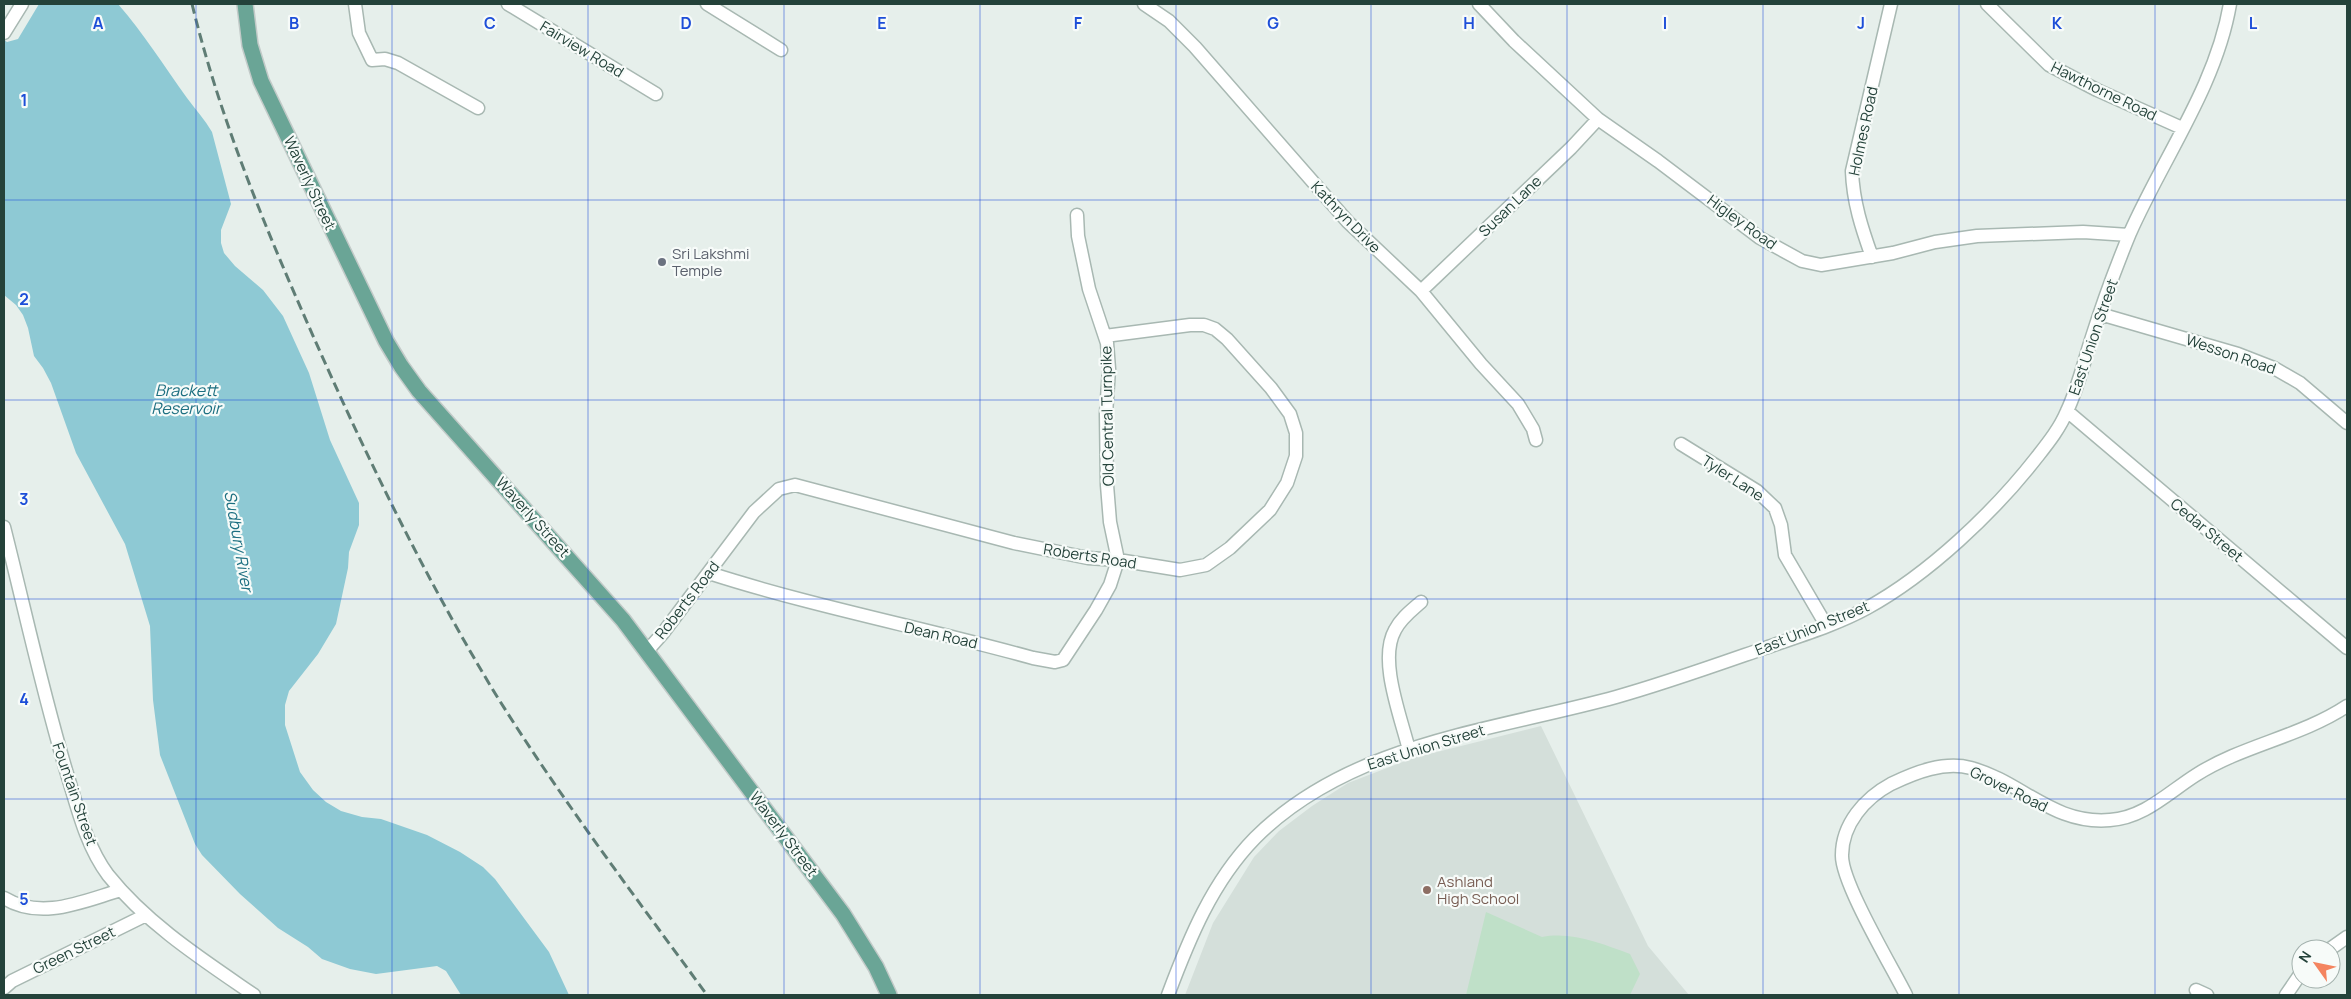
<svg xmlns="http://www.w3.org/2000/svg" width="2351" height="999" font-family="Manrope,sans-serif">
  <style>
    .built { fill: #d4dfda }
    .green { fill: #bfe0c8 }
    .water { fill: #8ec9d4 }
    .lines { fill: none; stroke-linecap: round; stroke-linejoin: round }
    .minor-casing { stroke: #a8b8b2; stroke-width: 15 }
    .major-casing { stroke: #c2cac8; stroke-width: 18 }
    .minor { stroke: #fff; stroke-width: 12 }
    .major { stroke: #6aa596; stroke-width: 15 }
    .rail { stroke: #5f7d75; stroke-width: 3; stroke-dasharray: 10 5; stroke-linecap: butt }
    .grid { fill: none; stroke: #1d4ed8; stroke-width: 1; stroke-opacity: 0.55 }
    .worship-dot { fill: #6b7280; stroke: #f7fbf9; stroke-width: 2 }
    .education-dot { fill: #8d6e63; stroke: #f7fbf9; stroke-width: 2 }
    .labels { text-anchor: middle; dominant-baseline: central; stroke-width: 4.5; stroke-linejoin: round; paint-order: stroke }
    .street-label { font-size: 15px; fill: #24423a; stroke: #f7fbf9 }
    .worship-label { font-size: 15px; fill: #5b616d; stroke: #f7fbf9; text-anchor: start }
    .education-label { font-size: 15px; fill: #785e54; stroke: #f7fbf9; text-anchor: start }
    .water-label { font-size: 16px; font-style: italic; fill: #1c6f80; stroke: #f7fbf9 }
    .grid-label { font-size: 16px; text-anchor: middle; font-weight: bold; fill: #1d4ed8; stroke: #f7fbf9; stroke-width: 4.5; stroke-linejoin: round; paint-order: stroke }
  </style>
  <rect width="100%" height="100%" fill="#e6efeb"/>
  <!-- built -->
  <path class="built" d="M1541 726 1648 946 1689 995H1185L1213 923 1254 857 1279 831 1312 806 1348 783 1413 758Z"/>
  <!-- green -->
  <path class="green" d="M1486 912 1542 937C1572 931 1603 944 1630 954L1640 974 1630 995H1466Z"/>
  <!-- water -->
  <path class="water" d="M39 4H118C144 34 164 66 187 98 196 110 205 120 212 132L231 204 221 230V243L224 253 235 266 263 290 283 316 309 373 330 440 359 503V525L349 552 348 568 336 624 318 654 289 691 285 705V725L300 772 313 790 326 802 341 811 362 817 381 819 427 835 460 852 483 867 495 879 549 952 569 995H461L446 971 437 966 376 974 350 969 322 959 308 947 278 928 240 894 202 855 195 844 160 755 153 700 150 626 125 544 76 453 51 383 43 368 34 356 28 328 23 315 16 305 4 295V40L7 42 18 39Z"/>
  <g class="lines">
    <!-- minor casing -->
    <g class="minor-casing">
      <path id="minor" d="M355 4 359 33 372 60 385 59 398 63 478 108
        M508 4 656 94
        M707 4 781 50
        M1144 4 1169 21 1195 47 1348 222 1421 291 1481 364 1518 404 1533 429 1536 440
        M1479 4 1514 41 1598 119 1658 161 1760 238 1802 261 1821 265 1893 253 1935 242 1977 236 2083 232 2129 235
        M1987 4 2049 65 2097 90 2182 128
        M4 33 22 4
        M1872 257C1862 229 1853 202 1852 171L1891 4
        M1421 291 1571 148 1598 119
        M2100 314 2238 354 2274 368 2300 383 2347 423
        M2067 411 2347 648
        M1681 444 1757 491 1775 508 1781 525 1785 555 1826 625
        M4 527C25 610 43 695 68 777 78 810 87 847 108 875 147 924 203 960 254 995
        M709 573C815 607 925 628 1033 658L1055 662 1063 660 1096 610 1110 585 1118 560 1110 522 1107 485 1106 414 1109 369 1107 343 1089 289 1078 236 1077 215
        M647 651 663 633 754 512 779 489 795 485 1014 543 1088 558 1118 560 1180 570 1206 565 1230 548 1270 510 1287 483 1296 456V433L1290 414 1271 388 1227 339 1215 329 1204 325H1190L1105 336
        M1409 750C1401 717 1378 660 1395 630 1401 618 1412 610 1421 602
        M4 898C42 921 83 901 121 890
        M2330 949 2347 937
        M4 988 12 981 146 915
        M2196 990 2207 995
        M1168 995C1189 939 1212 882 1255 838 1350 743 1492 731 1616 697 1666 683 1716 665 1765 648 1799 636 1836 625 1867 608 1929 574 1994 512 2037 457 2048 443 2060 428 2067 411 2078 388 2084 361 2092 337 2103 302 2116 267 2130 233 2163 158 2216 86 2230 4
        M1906 995C1892 967 1841 882 1842 855 1842 824 1865 798 1891 784 1916 772 1944 761 1971 768 2022 782 2053 825 2110 820 2144 818 2169 792 2196 775 2243 745 2300 737 2347 706
        M2286 995 2301 973"/>
    </g>
    <!-- major casing -->
    <g class="major-casing">
      <path id="major" d="M245 4 250 45 261 81 386 341 401 366 419 391 623 620 843 914 876 967 889 995"/>
    </g>
    <!-- minor -->
    <use href="#minor" class="minor"/>
    <!-- major -->
    <use href="#major" class="major"/>
    <!-- rail -->
    <path class="rail" d="M192 4C220 119 266 230 314 338 367 458 425 577 493 690 558 795 634 895 707 995"/>
  </g>
  <!-- grid -->
  <path class="grid" d="M196 4V995M392 4V995M588 4V995M784 4V995M980 4V995M1176 4V995M1371 4V995M1567 4V995M1763 4V995M1959 4V995M2155 4V995M4 200H2347M4 400H2347M4 599H2347M4 799H2347"/>
  <!-- markers -->
  <circle class="worship-dot" cx="662" cy="262" r="5"/>
  <circle class="education-dot" cx="1427" cy="890" r="5"/>
  <g class="labels">
    <!-- street labels -->
    <g class="street-label">
      <text transform="translate(582 49) rotate(31)">Fairview Road</text>
      <text transform="translate(2104 91) rotate(26)">Hawthorne Road</text>
      <text transform="translate(1863 131) rotate(-78)">Holmes Road</text>
      <text transform="translate(310 183) rotate(65)">Waverly Street</text>
      <text transform="translate(1510 206) rotate(-44)">Susan Lane</text>
      <text transform="translate(1346 217) rotate(46)">Kathryn Drive</text>
      <text transform="translate(1742 222) rotate(36)">Higley Road</text>
      <text transform="translate(2093 337) rotate(-71)">East Union Street</text>
      <text transform="translate(2231 354) rotate(19)">Wesson Road</text>
      <text transform="translate(1107 416) rotate(-91)">Old Central Turnpike</text>
      <text transform="translate(1733 478) rotate(33)">Tyler Lane</text>
      <text transform="translate(533 517) rotate(48)">Waverly Street</text>
      <text transform="translate(2207 530) rotate(40)">Cedar Street</text>
      <text transform="translate(1090 556) rotate(9)">Roberts Road</text>
      <text transform="translate(687 600) rotate(-52)">Roberts Road</text>
      <text transform="translate(1812 628) rotate(-22)">East Union Street</text>
      <text transform="translate(941 635) rotate(13)">Dean Road</text>
      <text transform="translate(1426 747) rotate(-17)">East Union Street</text>
      <text transform="translate(2009 789) rotate(26)">Grover Road</text>
      <text transform="translate(75 794) rotate(71)">Fountain Street</text>
      <text transform="translate(784 834) rotate(53)">Waverly Street</text>
      <text transform="translate(74 950) rotate(-26)">Green Street</text>
    </g>
    <!-- worship labels -->
    <g class="worship-label">
      <text x="672" y="253">Sri Lakshmi<tspan x="672" dy="17">Temple</tspan></text>
    </g>
    <!-- education labels -->
    <g class="education-label">
      <text x="1437" y="881">Ashland<tspan x="1437" dy="17">High School</tspan></text>
    </g>
    <!-- water labels -->
    <g class="water-label">
      <text x="186" y="390">Brackett<tspan x="186" dy="18">Reservoir</tspan></text>
      <text transform="translate(239 541) rotate(80)">Sudbury River</text>
    </g>
  </g>
  <g class="grid-label">
    <text x="98" y="29">A</text>
    <text x="294" y="29">B</text>
    <text x="490" y="29">C</text>
    <text x="686" y="29">D</text>
    <text x="882" y="29">E</text>
    <text x="1078" y="29">F</text>
    <text x="1273" y="29">G</text>
    <text x="1469" y="29">H</text>
    <text x="1665" y="29">I</text>
    <text x="1861" y="29">J</text>
    <text x="2057" y="29">K</text>
    <text x="2253" y="29">L</text>
    <text x="24" y="106">1</text>
    <text x="24" y="305">2</text>
    <text x="24" y="505">3</text>
    <text x="24" y="705">4</text>
    <text x="24" y="905">5</text>
  </g>
  <!-- border -->
  <rect width="2351" height="999" fill="none" stroke="#24423a" stroke-width="10"/>
  <!-- north arrow -->
  <g transform="translate(2316 964) rotate(303)"><circle r="24" fill="#f7fbf9" stroke="#a3b1ad"/>
  <path d="M0-4L9 19L0 12L-9 19Z" fill="#f4845f"/>
  <text y="-8" font-size="14" font-weight="bold" text-anchor="middle" fill="#24423a">N</text>
  </g>
</svg>
